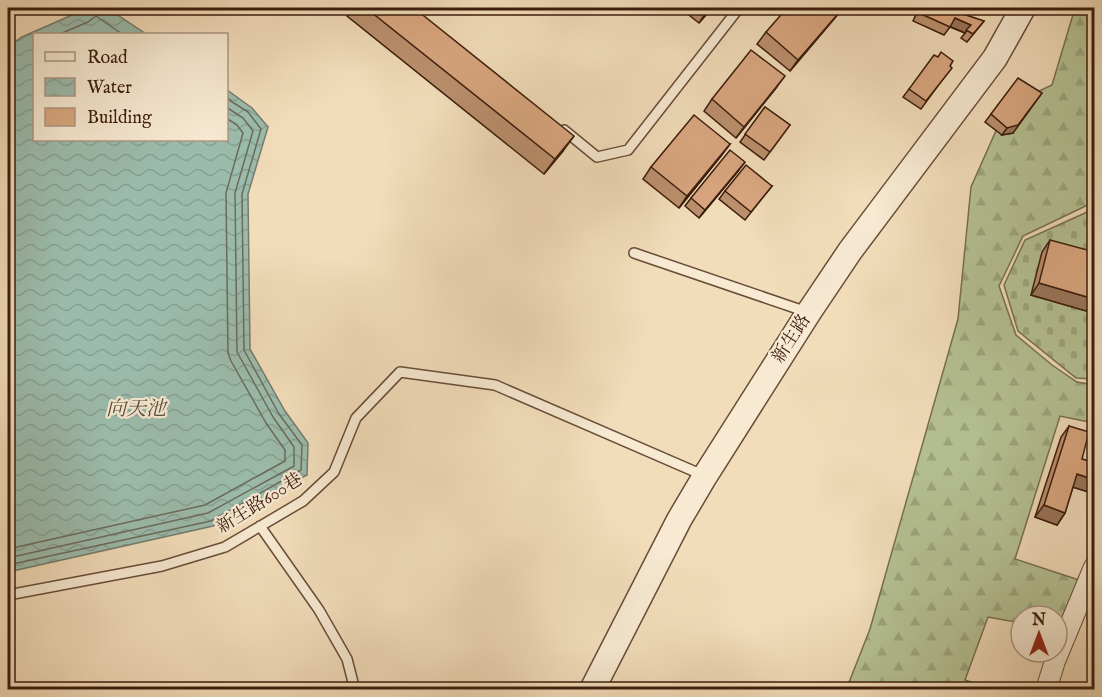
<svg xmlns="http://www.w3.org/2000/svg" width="1102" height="697" font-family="'IM FELL English','Noto Serif TC',serif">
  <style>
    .forest { fill: url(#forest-firs); stroke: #786f50; stroke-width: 1.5 }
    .cemetery { fill: url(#cemetery-stones); stroke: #786f50; stroke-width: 1.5 }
    .water { fill: url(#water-waves); stroke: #757c6d; stroke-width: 1.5 }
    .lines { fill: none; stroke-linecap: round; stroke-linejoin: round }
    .shore { stroke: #6b6c5c; stroke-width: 1.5 }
    .service-casing { stroke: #694c38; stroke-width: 12 }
    .minor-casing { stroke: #694c38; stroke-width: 22 }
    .tertiary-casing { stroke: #694c38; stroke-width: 27 }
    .service { stroke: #f7e9d2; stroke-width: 9 }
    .minor { stroke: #f7e9d2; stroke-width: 20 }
    .tertiary { stroke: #f7e9d2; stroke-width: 24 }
    .wall { fill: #bb906e; stroke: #3b1c0c; stroke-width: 1.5 }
    .shaded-wall { fill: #99755a; stroke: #3b1c0c; stroke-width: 1.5 }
    .building { fill: #daa780; stroke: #3b1c0c; stroke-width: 1.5 }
    .labels { text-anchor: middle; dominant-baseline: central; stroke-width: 4.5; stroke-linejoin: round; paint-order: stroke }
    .street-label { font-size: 18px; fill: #3b1c0c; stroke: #f7e9d2 }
    .water-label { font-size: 20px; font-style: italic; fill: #584c3c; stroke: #f7e9d2 }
  </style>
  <defs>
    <pattern id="forest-firs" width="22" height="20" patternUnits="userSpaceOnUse" patternTransform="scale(1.5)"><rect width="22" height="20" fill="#b5c294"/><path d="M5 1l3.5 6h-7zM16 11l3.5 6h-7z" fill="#9da67e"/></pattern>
    <pattern id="cemetery-stones" width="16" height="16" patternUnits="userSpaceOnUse" patternTransform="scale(1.5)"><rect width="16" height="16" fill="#b5c294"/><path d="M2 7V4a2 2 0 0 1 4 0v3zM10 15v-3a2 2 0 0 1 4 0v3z" fill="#9da67e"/></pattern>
    <pattern id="water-waves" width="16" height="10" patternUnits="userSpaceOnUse" patternTransform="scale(1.5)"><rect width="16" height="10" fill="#9bbcad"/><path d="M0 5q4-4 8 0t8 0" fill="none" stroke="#86a194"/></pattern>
  </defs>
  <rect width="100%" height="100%" fill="#f2ddba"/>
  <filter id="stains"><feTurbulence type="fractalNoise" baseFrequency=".00333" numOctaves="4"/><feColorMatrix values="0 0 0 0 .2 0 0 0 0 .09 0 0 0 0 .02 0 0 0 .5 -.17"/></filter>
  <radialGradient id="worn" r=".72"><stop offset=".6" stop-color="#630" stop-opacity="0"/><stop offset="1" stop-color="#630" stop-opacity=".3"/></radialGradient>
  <!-- forest -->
  <path class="forest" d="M1075 8H1094V202L1023 236 999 286 1016 335 1052 365 1077 382 1094 385V423L1060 416 1015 559 1085 582 1065 631 1057 630V616H1021V623L988 617 965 680 993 689 846 690 870 629 958 319 971 187 1007 106 1052 85Z"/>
  <!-- cemetery -->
  <path class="cemetery" d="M1094 209V379L1076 378 1018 331 1004 285 1025 240Z"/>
  <!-- water -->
  <path class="water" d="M88 8H107L146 34H34V140H226L227 90 252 108 268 127 248 194 250 349 285 411 308 443 307 475 213 526 8 572V47L22 37Z"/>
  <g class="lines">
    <!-- shore -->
    <path class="shore" d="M60 34 88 22 96 16 122 34
      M8 549 205 505 285 461V450L266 423 231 361 228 353 226 193 243 133 237 125 226 118
      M8 558 208 513 294 466V447L273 417 237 352 235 193 253 131 243 118 226 107
      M8 565 211 521 301 470 302 445 279 414 244 350 242 194 261 129 248 112 226 98"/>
    <!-- service casing -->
    <g class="service-casing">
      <path id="service" d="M564 130 597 157 628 150 739 8
        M634 253 807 312
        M260 526 319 610 347 659 355 690
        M8 595 162 566 225 547 303 501 334 472 356 418 400 372 495 385 705 476"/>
    </g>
    <!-- minor casing -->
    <g class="minor-casing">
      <path id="minor" d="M1046 690 1055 661 1094 567"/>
    </g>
    <!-- tertiary casing -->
    <g class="tertiary-casing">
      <path id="tertiary" d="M592 690 679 520 705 476 809 312 850 251 995 58 1023 8"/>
    </g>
    <!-- service -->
    <use href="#service" class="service"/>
    <!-- minor -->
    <use href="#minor" class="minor"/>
    <!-- tertiary -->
    <use href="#tertiary" class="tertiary"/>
  </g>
  <!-- wall -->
  <path class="wall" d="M352 8H414L563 151 544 174 347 16Z
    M680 8H712L699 23Z
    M843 8 834 19 790 71 757 44 766 32Z
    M919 8H945L984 21 967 42 961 38 965 33 950 27 944 35 913 21Z
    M950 66 951 68 921 109 903 97 909 89Z
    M776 88 736 138 704 111 712 99Z
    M765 107 790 125 764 160 740 142Z
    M991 114 1013 133 1002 135 985 122Z
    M730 144 721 156 679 208 643 179 651 167Z
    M739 170 699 218 685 206 691 198Z
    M772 186 745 220 719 199 725 191Z
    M1050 240 1094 299 1086 311 1031 295 1042 252Z
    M1069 426 1082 459 1095 463V494L1073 487 1065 513 1057 525 1035 517 1061 437Z"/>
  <!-- shaded-wall -->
  <path class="shaded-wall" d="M710 8H712L699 23 707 11Z
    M843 8 834 19 790 71 798 60Z
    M955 18 971 25 965 33 949 26Z
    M785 76 776 88 736 138 744 127Z
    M1042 93 1013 133 1002 135 1007 128Z
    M574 136 563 151 544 174 555 159Z
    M730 144 721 156 679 208 687 196Z
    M745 162 739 170 699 218 705 210Z
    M1039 283 1094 299 1086 311 1031 295Z
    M1077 474 1095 480V494L1069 486Z
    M1044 505 1065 513 1057 525 1035 517Z"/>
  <!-- building -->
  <path class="building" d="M366 8H414L574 136 555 159Z
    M702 8H710L707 11Z
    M787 8H843L798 60 766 32Z
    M921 8H945L984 21 973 34 966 30 971 25 955 18 950 27 919 13Z
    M751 50 785 76 744 127 712 99Z
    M941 52 953 61 950 66 952 68 926 101 909 89 934 55 938 57Z
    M1018 78 1042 93 1018 125 1007 128 991 114Z
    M765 107 790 125 770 152 745 134Z
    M694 115 730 144 687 196 651 167Z
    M730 150 745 162 705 210 691 198Z
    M746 165 772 186 751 212 725 191Z
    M1050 240 1095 252 1094 299 1039 283Z
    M1069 426 1089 432 1082 459 1095 463V480L1077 474 1065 513 1044 505Z"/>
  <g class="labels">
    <!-- street labels -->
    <g class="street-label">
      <text transform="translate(792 339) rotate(-57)">新生路</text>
      <text transform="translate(260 504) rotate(-32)">新生路600巷</text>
    </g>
    <!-- water labels -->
    <g class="water-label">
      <text x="136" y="409">向天池</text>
    </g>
  </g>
  <!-- margin -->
  <rect width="1102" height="697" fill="none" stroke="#f2ddba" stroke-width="30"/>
  <rect x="9" y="9" width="1084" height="679" fill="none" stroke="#3b1c0c" stroke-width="3"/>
  <rect x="15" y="15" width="1072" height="667" fill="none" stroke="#3b1c0c" stroke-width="1.5"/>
  <!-- legend -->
  <rect x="33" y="33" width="195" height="108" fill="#f7e9d2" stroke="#ac9783" stroke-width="1.5"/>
  <rect x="45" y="52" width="30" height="9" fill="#f7e9d2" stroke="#ac9783" stroke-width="1.5"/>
  <text x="87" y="63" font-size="18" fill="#3b1c0c">Road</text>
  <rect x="45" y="78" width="30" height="18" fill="url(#water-waves)" stroke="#ac9783" stroke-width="1.5"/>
  <text x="87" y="93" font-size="18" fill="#3b1c0c">Water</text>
  <rect x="45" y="108" width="30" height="18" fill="#daa780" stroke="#ac9783" stroke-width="1.5"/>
  <text x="87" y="123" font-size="18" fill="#3b1c0c">Building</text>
  <!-- north arrow -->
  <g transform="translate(1039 634)"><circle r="28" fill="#f7e9d2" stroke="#ac9783" stroke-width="1.5"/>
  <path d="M0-4.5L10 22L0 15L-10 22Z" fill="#8f2418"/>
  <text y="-9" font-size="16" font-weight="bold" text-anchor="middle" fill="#3b1c0c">N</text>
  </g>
  <rect width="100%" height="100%" filter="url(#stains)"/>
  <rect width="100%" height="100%" fill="url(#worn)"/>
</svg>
